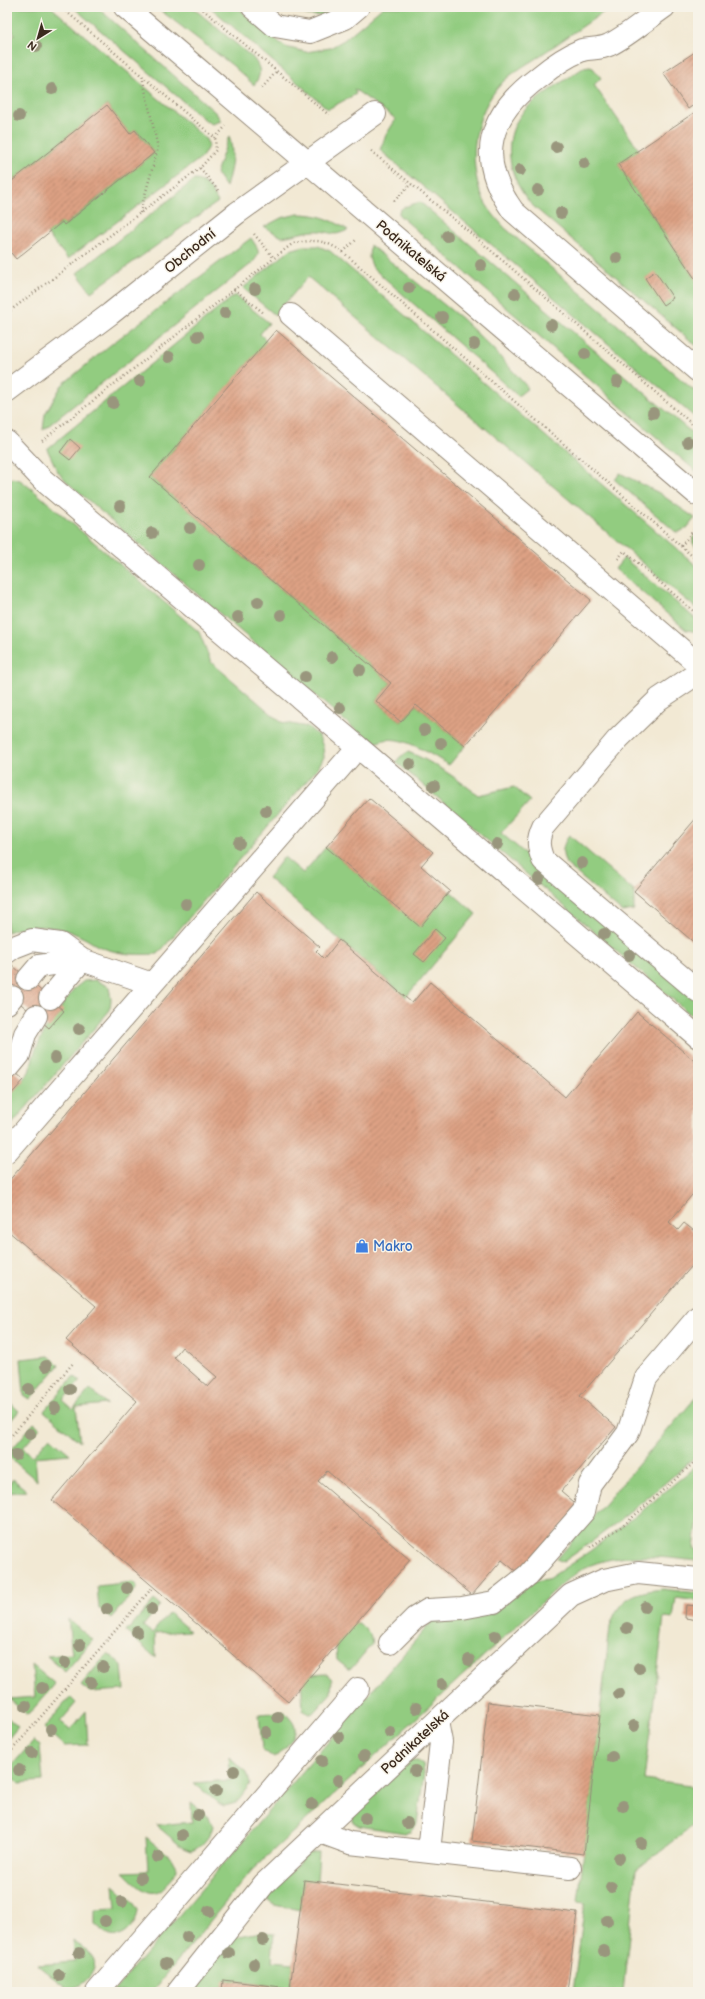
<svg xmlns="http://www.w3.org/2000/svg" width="705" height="1999" font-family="'Balsamiq Sans',sans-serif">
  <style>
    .green { fill: #92cc80; stroke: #667b4f }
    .building { fill: url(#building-hatch); fill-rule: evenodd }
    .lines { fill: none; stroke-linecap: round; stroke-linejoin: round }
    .minor-casing { stroke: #968a79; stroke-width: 24 }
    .path { stroke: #968a79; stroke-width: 2.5; stroke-dasharray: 1 3; stroke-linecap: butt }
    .minor { stroke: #fff; stroke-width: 22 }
    .tree { fill: #99967d }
    .labels { text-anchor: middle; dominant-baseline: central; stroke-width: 3; stroke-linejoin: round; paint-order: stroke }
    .street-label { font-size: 14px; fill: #3b2a1e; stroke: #f7f3e8 }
    .shop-label { font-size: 14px; fill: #366cbe; stroke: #f7f3e8; text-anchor: start }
  </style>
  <defs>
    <pattern id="building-hatch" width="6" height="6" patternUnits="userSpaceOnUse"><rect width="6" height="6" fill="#dda184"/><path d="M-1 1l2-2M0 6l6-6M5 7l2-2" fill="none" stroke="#b4836b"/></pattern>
  </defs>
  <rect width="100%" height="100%" fill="#f7f3e8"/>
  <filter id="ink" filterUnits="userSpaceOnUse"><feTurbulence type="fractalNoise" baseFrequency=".025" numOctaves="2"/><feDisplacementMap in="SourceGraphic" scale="8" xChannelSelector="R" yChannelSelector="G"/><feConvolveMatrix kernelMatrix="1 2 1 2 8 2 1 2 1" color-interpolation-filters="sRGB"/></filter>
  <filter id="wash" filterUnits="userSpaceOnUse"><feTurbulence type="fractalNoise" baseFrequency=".012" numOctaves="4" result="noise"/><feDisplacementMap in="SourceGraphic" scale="16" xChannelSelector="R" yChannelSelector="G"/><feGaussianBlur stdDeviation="0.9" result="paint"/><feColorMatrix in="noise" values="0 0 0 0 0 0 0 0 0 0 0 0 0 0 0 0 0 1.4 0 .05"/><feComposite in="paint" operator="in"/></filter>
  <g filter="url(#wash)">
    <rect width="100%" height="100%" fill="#f2e9d4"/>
    <!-- green -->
    <path class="green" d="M7 7H51L205 138 209 145 202 157 68 259 47 234 62 222 65 225 154 153 136 130 130 134 107 105 7 185V41L15 34 7 25Z
      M73 7H97L216 113 221 121 212 124 206 121Z
      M156 7H192L253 58C261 68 262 74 254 85L232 65Z
      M210 7H237L285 47 306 52 330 48 344 40 383 7H611C587 24 562 40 538 57 526 65 511 73 501 84 474 113 467 159 482 196 487 208 496 218 505 228L698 394V420L380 150 386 135 396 119 354 89 356 94 328 109Z
      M286 7H310L314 11 318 7H338C322 21 304 16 286 7Z
      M590 67 593 68 601 78 594 85 639 150 618 164 698 283V347L533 206C507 179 498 133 530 105 546 91 566 80 583 68Z
      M229 136C235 154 231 169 226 187L216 173Z
      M194 180C207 180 212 192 218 202L91 292 77 273Z
      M420 202 698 438V473L399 215V211L404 207Z
      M298 214C318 214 331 219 348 230 332 237 335 233 320 231 308 230 295 235 282 237L264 227 281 218Z
      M251 238C259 250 262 253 251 264L43 430 45 414 62 385 109 346Z
      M370 245 462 319 493 349 528 388 518 396 373 268 369 258Z
      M304 246H318L330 251 698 567V610L308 277 275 315 243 288 290 250Z
      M235 295 269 323 260 334 267 341 150 477 391 683 376 701 401 722 416 705 465 746 449 765C429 754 395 728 373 745L68 483 58 472 47 449Z
      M620 473 659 493 695 518 687 528 677 533 615 480Z
      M12 478 20 480 33 490 199 632 211 662 281 722 308 727 319 736 323 747 324 757 317 769 158 954C139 955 122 955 103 948 96 946 89 940 82 937 59 925 31 923 7 932V482Z
      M698 531V550L693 543V538Z
      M624 558 698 621V632L686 630 615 569Z
      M408 752C434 762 456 778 478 795L514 787 530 801 501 833 698 1001V1021L396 762 400 757Z
      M569 835 634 891V910L622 912 566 864C561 852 562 846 569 835Z
      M326 847 420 926 450 891 476 914 406 997 268 878 284 857 303 873Z
      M96 980 109 987 111 999 110 1010 7 1130V1098L29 1072 35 1051 47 1026 75 988 84 981Z
      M49 1356 59 1365 30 1399 24 1395 21 1359Z
      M74 1376 80 1381 63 1400 73 1409 90 1389 107 1404 76 1407 80 1442 44 1411Z
      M698 1395V1454C655 1493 611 1529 563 1562L557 1559Z
      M7 1400 19 1411 7 1425Z
      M34 1423 40 1428 23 1448 33 1456 50 1437 70 1454 35 1457 37 1481 7 1455Z
      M698 1464V1517L694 1549 698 1550V1561C661 1557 619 1551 584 1568 577 1572 571 1578 564 1582L252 1870 152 1992H113L432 1621 494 1613 533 1581 548 1579 590 1551 642 1511Z
      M13 1479 27 1491 7 1493V1486Z
      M133 1582 138 1587 111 1618 99 1608 97 1586Z
      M663 1589 698 1593V1601L676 1598 673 1618 664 1617 644 1780 698 1787V1821L636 1870 623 1992H573L585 1903 578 1902 610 1627C619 1597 634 1592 663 1589Z
      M154 1600 160 1605 143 1626 152 1633 169 1613 190 1631 155 1633 156 1658 126 1632Z
      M68 1619 93 1640 65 1672 47 1656 72 1654Z
      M359 1623 370 1634 372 1644 351 1669H348L337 1660 335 1625Z
      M108 1653 122 1665 124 1690 90 1692 81 1685Z
      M32 1665 55 1684 28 1715 9 1699 35 1697Z
      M325 1673 332 1679 331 1693 313 1713 309 1714 303 1710 301 1675Z
      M70 1697 76 1703 60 1722 70 1730 86 1711 88 1745 64 1746 44 1728Z
      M284 1712C298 1726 299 1731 286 1747 282 1751 279 1756 274 1758L262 1749 259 1714Z
      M7 1717 18 1727 7 1740Z
      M34 1740 40 1746 43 1781 19 1783 7 1771Z
      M229 1757 247 1772 250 1784 236 1803 224 1806 218 1803 194 1783 231 1780Z
      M411 1761H418L423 1764 424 1773 417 1824 410 1832 405 1833 359 1826 353 1822V1815Z
      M191 1802 209 1817 213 1826C211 1836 201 1848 191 1851L183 1848 156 1825 192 1822Z
      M146 1837 171 1858 176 1867C176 1875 172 1879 166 1885 151 1903 136 1884 123 1872L148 1871Z
      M314 1852H319L317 1882 304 1880 300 1910 274 1905 268 1901 269 1894 308 1854Z
      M114 1885 133 1902 138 1910C138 1921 124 1940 111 1936 105 1934 100 1928 95 1924V1910L116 1909Z
      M261 1932 274 1933 272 1961 294 1963 290 1988 224 1980 222 1992H189L234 1937Z
      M73 1941C80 1946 91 1952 94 1960 98 1973 80 1989 68 1989L37 1965 75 1962Z"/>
    <g id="blocks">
      <!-- building -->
      <path class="building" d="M310 7H318L314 11Z
        M698 50V102L688 109 663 73Z
        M107 105 130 134 135 130 154 153 64 225 62 222 16 259 7 248V185Z
        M698 110V283L618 164Z
        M655 271 673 298 663 305 645 278Z
        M276 330 591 600 465 746 416 705 401 722 376 701 391 683 150 477Z
        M70 439 80 448 70 460 60 452Z
        M369 798 433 852 421 866 450 891 420 927 326 847Z
        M698 816V946L634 891Z
        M256 892 320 947 316 951 324 959 339 940 412 1003 430 982 565 1097 637 1012 698 1064V1188L669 1222 678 1230 684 1223 698 1234V1259L580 1396 616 1427 561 1491 580 1507 518 1573 502 1560 472 1595 327 1471 318 1481 410 1560 288 1702 52 1500 137 1401 66 1340 96 1306 7 1230V1183ZM182 1347 217 1377 208 1387 174 1357Z
        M435 929 445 938 424 962 414 954Z
        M12 965 64 1011 49 1028 7 992V971Z
        M7 1065 24 1080 7 1099Z
        M686 1605 698 1606V1620L685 1618Z
        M488 1702 600 1715 584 1854 472 1841Z
        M304 1880 577 1913 567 1992H222L223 1980 290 1988Z"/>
    </g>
  </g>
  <g filter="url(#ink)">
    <use href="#blocks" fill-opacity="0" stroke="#968a79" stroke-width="1"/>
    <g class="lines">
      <!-- minor casing -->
      <g class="minor-casing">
        <path id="minor" d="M125 7 698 495
          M253 7 275 26 310 32 345 18 358 7
          M664 7C648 18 626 37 609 45 601 49 591 48 582 50 567 56 551 67 539 77 488 115 475 158 513 211L698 371
          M291 315 698 664
          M7 391 110 314 237 213 375 114
          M7 442 43 480 358 747 7 1151
          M698 673 659 699 618 739 543 827C537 840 538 847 543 860L698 991
          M358 747 698 1037
          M7 952 14 947 32 940 60 944 82 960 50 998
          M28 979 39 966 82 960 152 984
          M7 1003 12 997
          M9 1067 19 1055 25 1034 36 1016
          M390 1643 415 1618 428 1610 462 1608 494 1602 528 1575 584 1511 590 1484 628 1433 646 1378 698 1317
          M320 1832 350 1843 570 1868
          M429 1851 441 1742 437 1722
          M97 1992 358 1689
          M178 1992 264 1884 571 1595 604 1580 638 1573 698 1579"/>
      </g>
      <!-- path -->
      <path class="path" d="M200 7 329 115
        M262 88 276 72
        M215 138 226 126
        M371 151 473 235 698 429
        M200 168 220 193
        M394 201 411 184
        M140 213 158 148 142 76
        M254 234 274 258
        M343 252 356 240
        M234 289 265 314
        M7 313 200 168 216 150 215 138 61 7
        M42 441 292 244C315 239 323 239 343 252L698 561
        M681 546 698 525
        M618 559 624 551 698 615
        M7 1441 74 1362
        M590 1547 624 1525 698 1459
        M7 1756 153 1587"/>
      <!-- minor -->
      <use href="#minor" class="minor"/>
    </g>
    <!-- trees -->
    <g class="tree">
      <circle cx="36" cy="46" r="6"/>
      <circle cx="52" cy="89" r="6"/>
      <circle cx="19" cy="116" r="6"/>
      <circle cx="556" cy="147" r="6"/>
      <circle cx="584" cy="163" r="6"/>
      <circle cx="520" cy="170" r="6"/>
      <circle cx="538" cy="190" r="6"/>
      <circle cx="561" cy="213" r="6"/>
      <circle cx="447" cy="236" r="6"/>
      <circle cx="617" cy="258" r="6"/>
      <circle cx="481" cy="265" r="6"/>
      <circle cx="409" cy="288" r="6"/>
      <circle cx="255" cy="289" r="6"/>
      <circle cx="515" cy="294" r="6"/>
      <circle cx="225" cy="313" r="6"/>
      <circle cx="442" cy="317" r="6"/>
      <circle cx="551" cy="325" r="6"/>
      <circle cx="198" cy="336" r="6"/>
      <circle cx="474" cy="344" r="6"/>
      <circle cx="585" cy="354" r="6"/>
      <circle cx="169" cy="357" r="6"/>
      <circle cx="140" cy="381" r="6"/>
      <circle cx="617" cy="382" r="6"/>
      <circle cx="113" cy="403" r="6"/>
      <circle cx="653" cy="413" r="6"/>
      <circle cx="688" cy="442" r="6"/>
      <circle cx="120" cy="506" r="6"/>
      <circle cx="190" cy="528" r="6"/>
      <circle cx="152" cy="533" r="6"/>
      <circle cx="199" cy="565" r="6"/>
      <circle cx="258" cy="602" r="6"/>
      <circle cx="281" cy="615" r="6"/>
      <circle cx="238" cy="617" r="6"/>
      <circle cx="332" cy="657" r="6"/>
      <circle cx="360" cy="670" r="6"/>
      <circle cx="305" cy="677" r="6"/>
      <circle cx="340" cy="708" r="6"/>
      <circle cx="424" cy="730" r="6"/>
      <circle cx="441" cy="743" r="6"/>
      <circle cx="410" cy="764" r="6"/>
      <circle cx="434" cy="786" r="6"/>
      <circle cx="266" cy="811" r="6"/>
      <circle cx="239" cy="843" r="6"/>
      <circle cx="497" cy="844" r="6"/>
      <circle cx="582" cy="863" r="6"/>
      <circle cx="539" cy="879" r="6"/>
      <circle cx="186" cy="904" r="6"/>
      <circle cx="604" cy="934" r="6"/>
      <circle cx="629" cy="955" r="6"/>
      <circle cx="79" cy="1029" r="6"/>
      <circle cx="55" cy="1058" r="6"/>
      <circle cx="46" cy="1366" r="6"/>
      <circle cx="29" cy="1389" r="6"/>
      <circle cx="70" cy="1389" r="6"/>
      <circle cx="55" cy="1408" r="6"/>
      <circle cx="30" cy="1434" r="6"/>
      <circle cx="16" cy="1455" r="6"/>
      <circle cx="127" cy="1588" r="6"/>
      <circle cx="645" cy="1607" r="6"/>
      <circle cx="107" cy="1609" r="6"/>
      <circle cx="152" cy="1609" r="6"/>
      <circle cx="627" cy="1628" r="6"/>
      <circle cx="137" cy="1632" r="6"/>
      <circle cx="495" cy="1636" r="6"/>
      <circle cx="80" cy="1645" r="6"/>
      <circle cx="469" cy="1660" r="6"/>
      <circle cx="65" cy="1663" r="6"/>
      <circle cx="103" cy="1667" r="6"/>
      <circle cx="639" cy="1668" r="6"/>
      <circle cx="91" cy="1682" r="6"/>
      <circle cx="442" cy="1684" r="6"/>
      <circle cx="42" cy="1688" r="6"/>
      <circle cx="619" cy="1694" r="6"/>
      <circle cx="26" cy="1706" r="6"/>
      <circle cx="416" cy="1708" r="6"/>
      <circle cx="278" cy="1717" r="6"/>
      <circle cx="634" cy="1726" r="6"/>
      <circle cx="51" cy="1729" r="6"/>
      <circle cx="266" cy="1732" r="6"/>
      <circle cx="390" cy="1732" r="6"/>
      <circle cx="339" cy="1737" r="6"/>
      <circle cx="32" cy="1753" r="6"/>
      <circle cx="364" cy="1756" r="6"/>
      <circle cx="612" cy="1757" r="6"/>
      <circle cx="322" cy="1761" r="6"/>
      <circle cx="19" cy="1770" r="6"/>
      <circle cx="234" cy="1771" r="6"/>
      <circle cx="415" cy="1771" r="6"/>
      <circle cx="338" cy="1780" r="6"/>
      <circle cx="216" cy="1791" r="6"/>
      <circle cx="312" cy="1804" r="6"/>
      <circle cx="623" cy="1806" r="6"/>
      <circle cx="198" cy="1815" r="6"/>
      <circle cx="365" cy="1818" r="6"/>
      <circle cx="407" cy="1823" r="6"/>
      <circle cx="182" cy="1835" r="6"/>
      <circle cx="641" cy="1843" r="6"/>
      <circle cx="158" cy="1857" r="6"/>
      <circle cx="619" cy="1858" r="6"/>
      <circle cx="141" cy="1878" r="6"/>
      <circle cx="611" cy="1887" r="6"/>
      <circle cx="122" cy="1902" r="6"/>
      <circle cx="209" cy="1911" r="6"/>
      <circle cx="105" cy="1921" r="6"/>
      <circle cx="607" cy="1921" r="6"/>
      <circle cx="187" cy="1937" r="6"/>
      <circle cx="263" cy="1940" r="6"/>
      <circle cx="604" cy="1951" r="6"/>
      <circle cx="79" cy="1953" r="6"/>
      <circle cx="229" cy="1953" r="6"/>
      <circle cx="166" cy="1963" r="6"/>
      <circle cx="254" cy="1964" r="6"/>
      <circle cx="59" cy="1975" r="6"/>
    </g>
  </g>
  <!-- icons -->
  <defs>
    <g id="shop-bare" transform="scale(1.08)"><path d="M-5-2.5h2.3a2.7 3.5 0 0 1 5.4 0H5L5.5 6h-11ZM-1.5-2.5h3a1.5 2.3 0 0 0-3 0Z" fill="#3f7fe0" stroke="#f7f3e8" stroke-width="2.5" paint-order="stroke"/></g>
  </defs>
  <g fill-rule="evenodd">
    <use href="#shop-bare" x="362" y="1246"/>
  </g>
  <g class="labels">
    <!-- street labels -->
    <g class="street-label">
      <text transform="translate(190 251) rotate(-39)">Obchodní</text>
      <text transform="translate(411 251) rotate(40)">Podnikatelská</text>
      <text transform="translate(415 1742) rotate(-43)">Podnikatelská</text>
    </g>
    <!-- shop labels -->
    <g class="shop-label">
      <text x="373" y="1246">Makro</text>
    </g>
  </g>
  <!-- margin -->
  <rect width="705" height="1999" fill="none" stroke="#f7f3e8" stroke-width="24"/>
  <!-- north arrow -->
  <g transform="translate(38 38) rotate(217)" stroke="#f7f3e8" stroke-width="3" paint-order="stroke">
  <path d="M0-3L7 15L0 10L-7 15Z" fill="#3b2a1e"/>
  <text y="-6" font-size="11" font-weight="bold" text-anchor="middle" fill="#3b2a1e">N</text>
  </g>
</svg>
